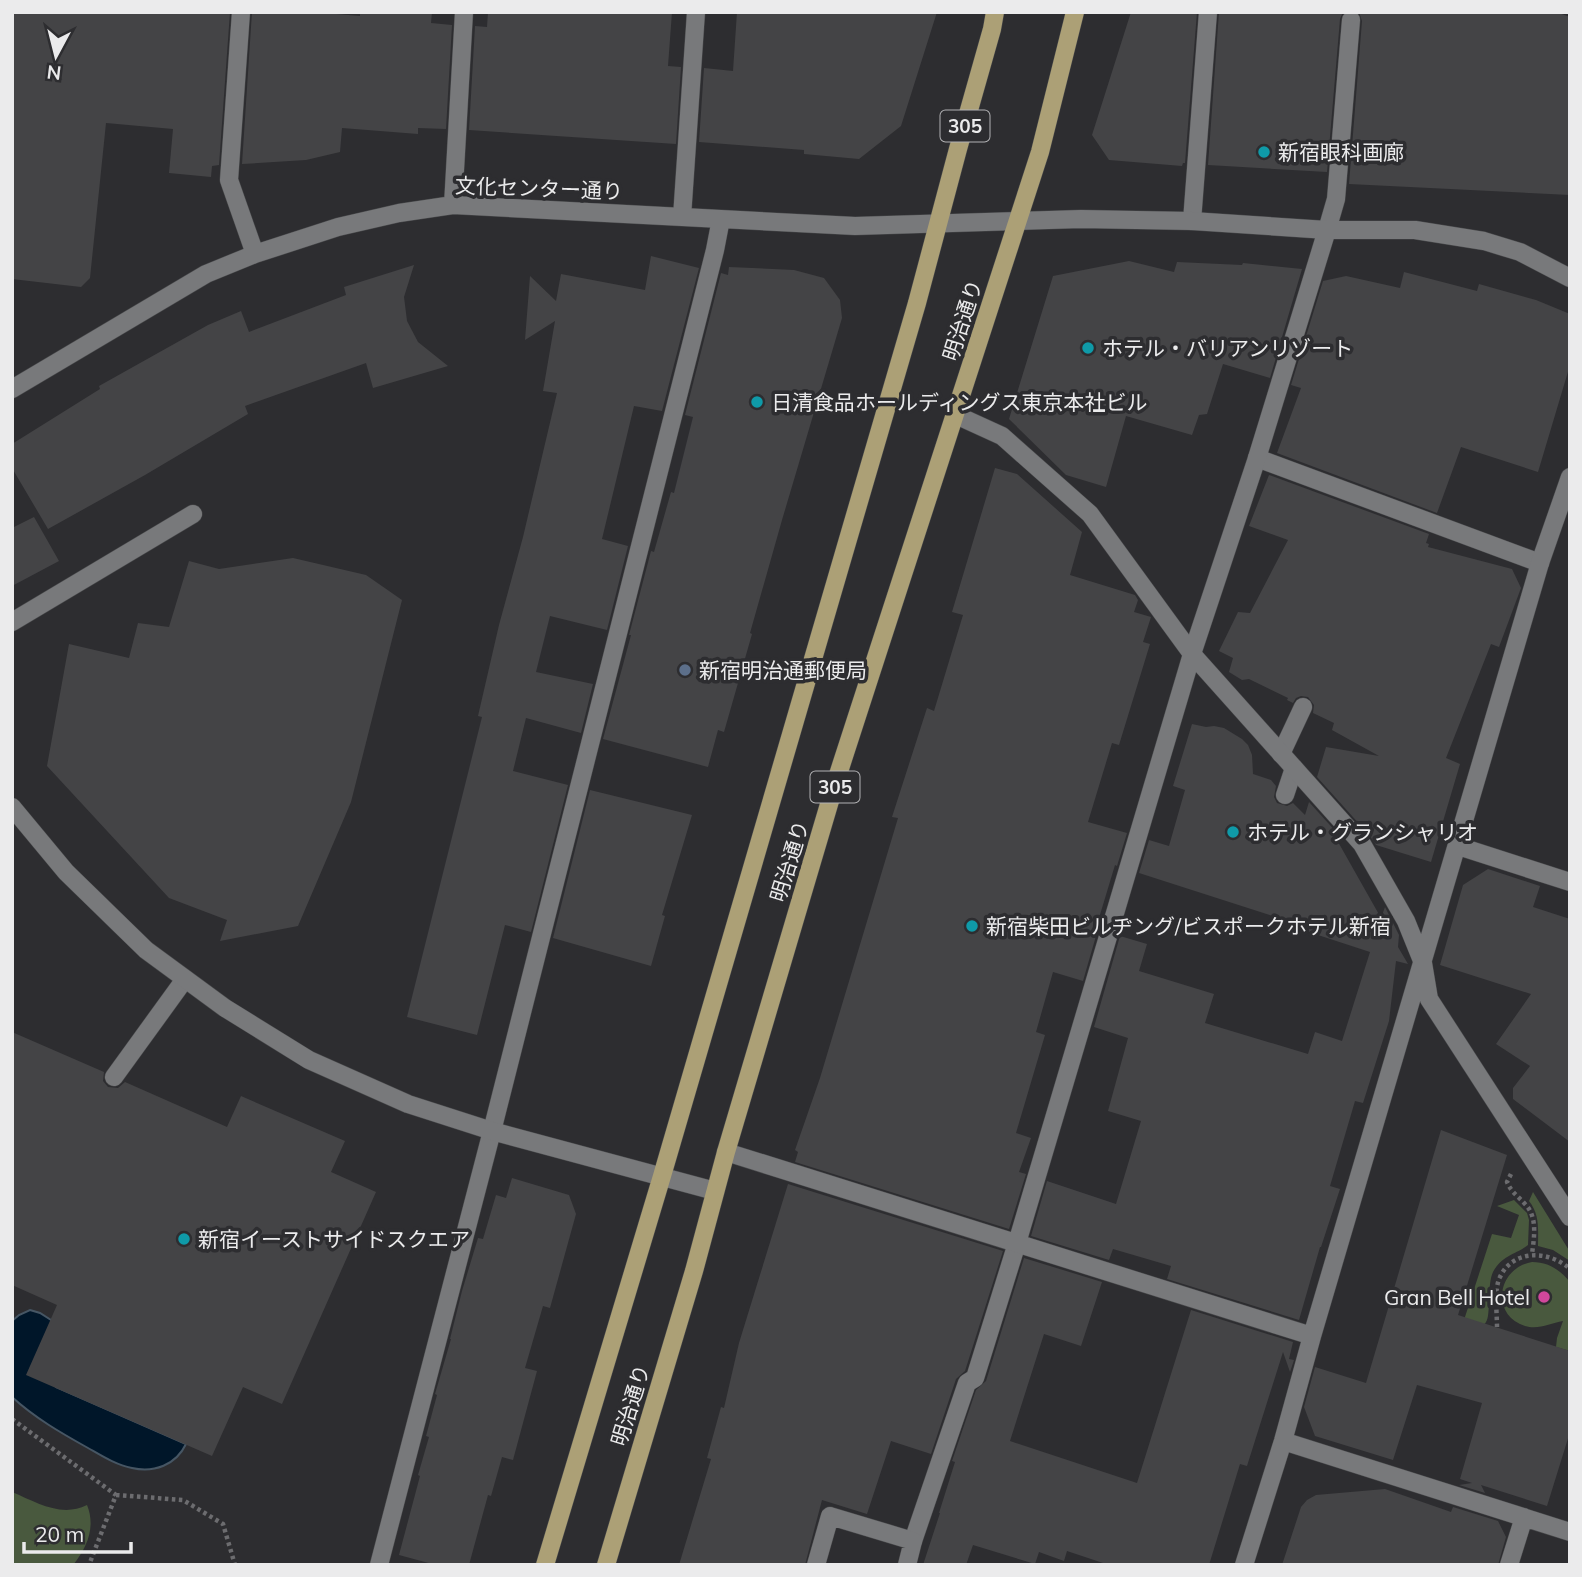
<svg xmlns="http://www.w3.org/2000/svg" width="1582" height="1577" font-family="Mulish,'Noto Sans JP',sans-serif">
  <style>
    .green { fill: #49593e }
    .water { fill: #001629; stroke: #465664; stroke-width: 2 }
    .building { fill: #444446 }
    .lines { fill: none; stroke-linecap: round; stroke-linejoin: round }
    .service-casing { stroke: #48494b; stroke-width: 19 }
    .minor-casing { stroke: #48494b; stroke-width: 19 }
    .tertiary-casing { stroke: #48494b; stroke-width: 19 }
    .primary-casing { stroke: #48494b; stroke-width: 19 }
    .path { stroke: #6c6c6f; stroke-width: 4.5; stroke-dasharray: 3.5 3.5; stroke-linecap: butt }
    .service { stroke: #78797b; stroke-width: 18 }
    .minor { stroke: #78797b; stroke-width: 18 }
    .tertiary { stroke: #78797b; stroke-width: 18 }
    .primary { stroke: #aca076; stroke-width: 18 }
    .culture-dot { fill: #0f9aa8; stroke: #2d2d30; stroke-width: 2.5 }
    .service-dot { fill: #5c6f8a; stroke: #2d2d30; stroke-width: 2.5 }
    .hotel-dot { fill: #d1479c; stroke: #2d2d30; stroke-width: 2.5 }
    .labels { text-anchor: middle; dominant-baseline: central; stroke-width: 7; stroke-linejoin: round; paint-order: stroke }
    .shield { fill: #2d2d30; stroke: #b2b2b4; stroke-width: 2 }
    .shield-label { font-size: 19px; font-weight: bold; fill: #ebebec }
    .poi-label { font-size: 21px; fill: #ebebec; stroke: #2d2d30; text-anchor: start }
    .street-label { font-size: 21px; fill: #ebebec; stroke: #2d2d30 }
  </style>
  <rect width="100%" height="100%" fill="#2d2d30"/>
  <!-- green -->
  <path class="green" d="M1533 1192 1570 1252V1261L1553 1250 1538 1246C1538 1229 1540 1215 1529 1201Z
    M1514 1200 1527 1213 1529 1220 1528 1245C1515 1255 1502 1255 1493 1272 1487 1284 1491 1316 1486 1322 1485 1324 1484 1324 1482 1326L1464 1320 1492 1234 1511 1238 1519 1215 1497 1206Z
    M1532 1262C1548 1262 1559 1269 1570 1282V1351L1556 1347 1557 1338 1563 1321C1550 1323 1539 1330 1525 1326 1490 1315 1497 1268 1532 1262Z
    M12 1492C36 1502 61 1518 87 1505 96 1527 87 1548 73 1565H12Z"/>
  <!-- water -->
  <path class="water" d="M30 1310 40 1313 51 1320 56 1387 186 1444C176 1465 154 1473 132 1468 116 1465 102 1456 88 1448 61 1433 35 1418 12 1397V1321L19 1315Z"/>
  <!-- building -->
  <path class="building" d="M12 12H230L219 165 212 166 211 177 169 173 173 129 106 123 90 278 81 287 12 279Z
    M252 12H313L360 16V12H432L431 23 452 25 446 129 418 128V134L342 128 340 152 306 160 242 164Z
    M488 12H672L668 66 681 67 676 144 469 130 475 26 487 27Z
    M737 12H937L901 126 859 159 804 154V150L699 142 704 68 733 71Z
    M1131 12H1197L1185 163H1183L1182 166 1109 160 1092 135Z
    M1219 12H1343L1340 19 1327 172 1208 165Z
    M1359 12H1556L1570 17V195L1349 184 1362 21Z
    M651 256 699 268 662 411 634 406 602 539 628 546 607 630 550 616 536 672 593 684 581 733 526 718 513 771 568 785 531 932 505 925 477 1035 407 1017 482 717 478 716 499 625 523 537 557 393 543 391 555 321 525 340 530 276 556 301 561 274 645 290Z
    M1129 261 1174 272 1177 262 1242 265 1243 263 1302 269 1270 378 1223 364 1207 414 1199 415 1192 435 1126 416 1106 487 1066 475 1009 419 1053 276Z
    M414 265 404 297 407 321 418 342 448 366 373 388 366 363 245 406 248 414 145 475 48 529 12 468V444L100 389 99 386 208 325 241 311 249 332 346 295 344 287Z
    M729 267 794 270 824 278 840 300 842 318 782 520 750 633 752 634 724 732 718 730 708 767 603 739 631 635H629L651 551 654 552 671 492 674 493 693 417 685 415 721 273 728 275Z
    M1404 272 1477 291 1479 284 1536 300 1570 314V365L1538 472 1461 447 1437 513 1277 453 1301 388 1291 385 1323 281 1346 276 1400 288Z
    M995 468 1017 474 1082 532 1070 575 1135 595 1138 600 1134 612 1151 617 1143 642 1150 644 1119 745 1112 743 1088 822 1127 833 1117 866 1115 865 1096 928 1098 929 1083 981 1053 972 1036 1032 1045 1035 1016 1133 1031 1138 1019 1172 1026 1174 1009 1229 795 1162 798 1152 795 1150 820 1078 898 818 892 817 927 708 934 711 963 615 952 612Z
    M1269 475 1429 534 1426 543 1429 544 1428 547 1512 569 1521 588 1499 647 1491 644 1446 758 1460 764 1431 862 1376 845 1370 836 1317 777 1326 747 1379 756 1332 730 1334 723 1313 713 1314 705 1308 697 1301 696 1296 698 1293 703 1287 700 1288 698 1249 679 1242 680 1229 672 1233 658 1219 651 1238 612 1250 613 1288 540 1249 526Z
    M34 517 59 561 12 586V528Z
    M293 558 366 575 402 600 351 802 298 926 220 941 227 920 169 898 47 766 69 644 129 658 138 623 169 627 189 561 219 569Z
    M1192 724 1206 727 1214 726 1224 728 1242 739 1248 745 1252 755 1253 774 1271 780 1276 786 1274 797 1277 803 1287 806 1293 803 1305 815 1309 802 1338 834 1333 833 1381 918 1385 907 1399 935 1398 947 1408 964 1396 961 1389 1021 1363 1103 1355 1101 1330 1186 1340 1189 1321 1247H1320L1299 1320 1167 1279 1171 1266 1113 1249 1109 1260 1031 1236 1047 1181 1116 1204 1141 1121 1108 1111 1128 1038 1094 1027 1120 936 1147 944 1139 971 1214 994 1205 1023 1308 1054 1315 1032 1342 1041 1370 952 1272 920 1273 916 1139 873 1149 840 1169 846 1185 790 1173 786Z
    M590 790 692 815 662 915 665 916 651 966 553 938Z
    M1488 869 1540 886 1533 907 1570 919V1142L1513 1099V1088L1530 1066 1496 1044 1531 994 1440 965 1463 885Z
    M12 1032 104 1072 103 1081 108 1087 118 1088 125 1082 227 1127 241 1096 345 1141 331 1172 376 1192 282 1404 243 1387 212 1456 26 1375 57 1305 12 1285Z
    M1441 1130 1507 1155 1458 1315 1570 1351V1432L1547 1506 1481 1485 1485 1493 1459 1485 1472 1483 1460 1479 1482 1403 1417 1385 1393 1460 1315 1436 1304 1407 1315 1367 1366 1383Z
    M512 1178 569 1195 576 1214 550 1308 543 1306 525 1368 537 1371 513 1460 502 1457 491 1496 488 1495 469 1565H436L399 1555 420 1476 418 1475 429 1437 426 1436 437 1395 435 1394 451 1339H450L462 1291 478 1238 483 1239 496 1195 506 1198Z
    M788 1184 1003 1251 965 1371 956 1379 931 1454 891 1441 867 1514 822 1500 805 1565H679L711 1459 707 1458 721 1407 724 1408 739 1343Z
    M1024 1258 1102 1282 1081 1346 1044 1334 1010 1441 1137 1483 1191 1310 1293 1342 1289 1359 1294 1360 1290 1372 1283 1352 1247 1466 1240 1464 1209 1565H1109L1067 1551 1064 1561 1039 1552 1035 1564 973 1545 966 1565H923L940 1513H939L955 1462 952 1461 976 1390 986 1381Z
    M1385 1489 1451 1512 1453 1507 1498 1521 1506 1537 1498 1565H1282L1301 1507 1307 1500 1316 1495Z"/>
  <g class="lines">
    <!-- service casing -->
    <g class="service-casing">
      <path id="service" d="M1192 221 1208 12
        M1327 230 1336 199 1351 20
        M1257 458 1540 563
        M12 622 193 514
        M1281 754 1303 707
        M1285 795 1294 768
        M114 1077 185 979
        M913 1541 967 1383 975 1378 1017 1243"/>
    </g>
    <!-- minor casing -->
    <g class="minor-casing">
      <path id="minor" d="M241 12 229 180 255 254
        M453 205 464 12
        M682 217 696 12
        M12 389 206 274 255 254 338 227 399 213 453 205 855 226 1081 219 1192 221 1327 230H1415L1484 241 1520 252 1570 278
        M956 415 1002 436 1090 514 1192 654 1362 844 1406 921 1423 963 1429 999 1570 1217
        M1458 846 1570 882
        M726 1152 1312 1336
        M1017 1243 1192 654 1257 458 1327 230
        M1283 1441 1570 1532
        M379 1565 492 1131 715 250 721 219
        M816 1565 830 1516 913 1541 907 1565
        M1244 1565 1283 1441 1312 1336 1540 563 1570 477
        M1509 1565 1524 1517"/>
    </g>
    <!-- tertiary casing -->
    <g class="tertiary-casing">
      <path id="tertiary" d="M12 807 66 872 146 950 225 1008 309 1060 408 1104 492 1131 715 1191"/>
    </g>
    <!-- primary casing -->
    <g class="primary-casing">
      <path id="primary" d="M545 1565 662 1176 917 303 958 149 992 29 995 12
        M606 1565 694 1271 726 1152 835 784 1040 152 1075 12"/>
    </g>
    <!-- path -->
    <path class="path" d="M1511 1174 1507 1182C1511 1192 1518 1196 1525 1204 1538 1217 1534 1238 1532 1254
      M1497 1327C1497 1314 1494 1288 1500 1277 1513 1249 1549 1250 1570 1269
      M12 1419 116 1495 89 1565
      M116 1495 183 1500 223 1524 235 1565"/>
    <!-- service -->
    <use href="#service" class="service"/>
    <!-- minor -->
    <use href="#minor" class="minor"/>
    <!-- tertiary -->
    <use href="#tertiary" class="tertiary"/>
    <!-- primary -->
    <use href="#primary" class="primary"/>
  </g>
  <!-- markers -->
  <g class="culture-dot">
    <circle cx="1264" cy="152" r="7"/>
    <circle cx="1088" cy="348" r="7"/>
    <circle cx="757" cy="402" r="7"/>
    <circle cx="1233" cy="832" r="7"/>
    <circle cx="972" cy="926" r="7"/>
    <circle cx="184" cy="1239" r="7"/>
  </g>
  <circle class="service-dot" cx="685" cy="670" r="7"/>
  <circle class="hotel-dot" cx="1544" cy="1297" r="7"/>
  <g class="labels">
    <!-- shield labels -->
    <g class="shield">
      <rect x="940.5" y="110.5" width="49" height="31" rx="5"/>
      <rect x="810.5" y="771.5" width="49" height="31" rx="5"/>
    </g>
    <g class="shield-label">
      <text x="965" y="126">305</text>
      <text x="835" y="787">305</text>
    </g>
    <!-- poi labels -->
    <g class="poi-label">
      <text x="1278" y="152">新宿眼科画廊</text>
      <text x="1102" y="348">ホテル・バリアンリゾート</text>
      <text x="771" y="402">日清食品ホールディングス東京本社ビル</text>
      <text x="699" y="670">新宿明治通郵便局</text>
      <text x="1247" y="832">ホテル・グランシャリオ</text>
      <text x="986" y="926">新宿柴田ビルヂング/ビスポークホテル新宿</text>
      <text x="198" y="1239">新宿イーストサイドスクエア</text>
      <text x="1530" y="1297" text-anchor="end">Gran Bell Hotel</text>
    </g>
    <!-- street labels -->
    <g class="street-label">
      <text transform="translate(539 188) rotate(2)">文化センター通り</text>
      <text transform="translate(962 320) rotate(-72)">明治通り</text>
      <text transform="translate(789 861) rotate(-73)">明治通り</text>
      <text transform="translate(630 1405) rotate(-73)">明治通り</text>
    </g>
  </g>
  <!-- border -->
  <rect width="1582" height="1577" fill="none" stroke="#ebebec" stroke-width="28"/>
  <!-- north arrow -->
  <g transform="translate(56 56) rotate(187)" stroke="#2d2d30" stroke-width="5" paint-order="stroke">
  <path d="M0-5L12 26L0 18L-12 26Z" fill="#ebebec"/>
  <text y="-10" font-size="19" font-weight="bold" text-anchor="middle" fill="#ebebec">N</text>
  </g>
  <!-- scale -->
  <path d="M24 1542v10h107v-10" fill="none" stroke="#ebebec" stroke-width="3.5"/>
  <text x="35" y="1542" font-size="21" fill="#ebebec" stroke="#2d2d30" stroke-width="5" paint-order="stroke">20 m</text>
</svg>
